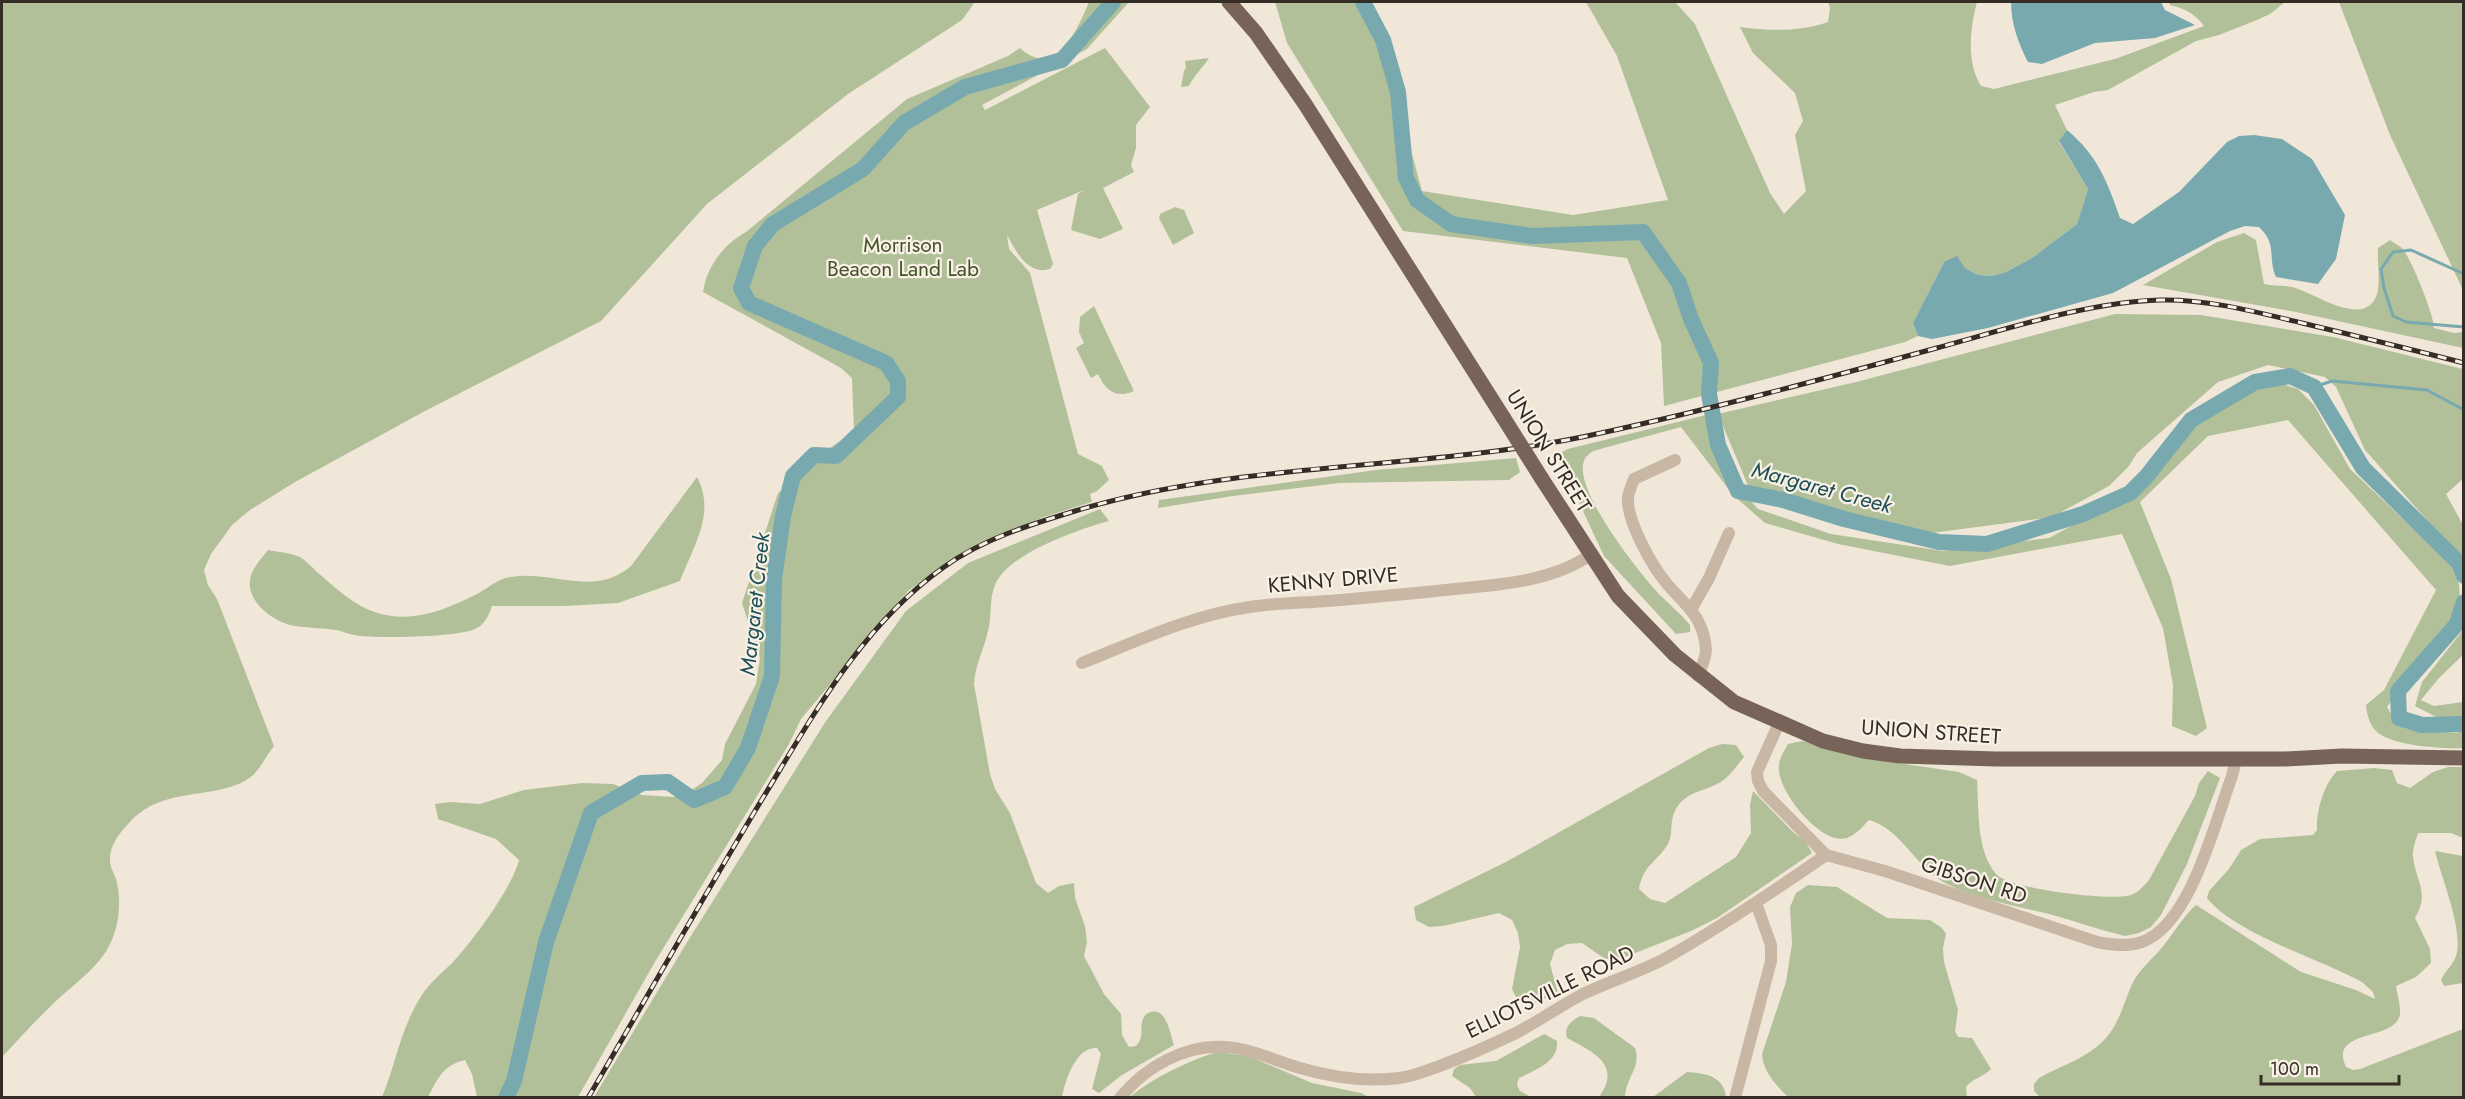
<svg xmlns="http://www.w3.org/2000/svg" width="2465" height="1099" font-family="Jost,sans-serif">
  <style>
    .green { fill: #b1c099 }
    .water { fill: #78a9ae }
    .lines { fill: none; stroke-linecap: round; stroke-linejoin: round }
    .stream { stroke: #78a9ae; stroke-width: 3 }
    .river { stroke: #78a9ae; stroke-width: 16 }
    .minor { stroke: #c9b7a5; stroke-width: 12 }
    .major { stroke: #776357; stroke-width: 15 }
    .rail-casing { stroke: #352c26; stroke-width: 5 }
    .rail { stroke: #f9f1e5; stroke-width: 3; stroke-dasharray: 9; stroke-linecap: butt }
    .major-bridge { stroke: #776357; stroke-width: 15 }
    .labels { text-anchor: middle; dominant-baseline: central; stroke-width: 4.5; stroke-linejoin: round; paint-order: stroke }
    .park-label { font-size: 21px; fill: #42532a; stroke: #f9f1e5 }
    .street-label { font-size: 21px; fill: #352c26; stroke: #f9f1e5 }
    .water-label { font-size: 22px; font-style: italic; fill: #1c4f56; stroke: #f9f1e5 }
  </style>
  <rect width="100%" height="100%" fill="#f1e7d9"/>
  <!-- green -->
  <path class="green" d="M2 2H975L962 20 848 94 707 204 601 321 425 411 295 482 250 510 232 525 211 554 204 570 208 585 217 599 274 746C267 755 260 769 252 776 219 802 164 784 130 822 120 832 109 846 110 861 110 867 114 873 116 879 121 898 120 919 113 937 103 965 76 982 56 1001 37 1019 20 1038 2 1057Z
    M1089 2H1129L1087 49 982 105 985 110 1105 48 1150 107 1136 125V148L1131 165 1134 172 1103 188 1123 229 1100 239 1071 230 1078 194 1084 190 1037 210 1053 264 1050 269C1027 276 1015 249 1007 235L1009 249 1030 273 1078 454 1102 466 1109 480 1097 491 1090 494 1092 502 1044 517 987 541 909 590 801 719 789 744 656 960 578 1097H477L472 1074 465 1060C443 1065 438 1078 428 1097H382C396 1063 400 1031 420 998 429 983 442 973 454 961 474 939 512 888 519 860L496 839 438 819 435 804 450 802 480 804 524 790 582 783 613 784 642 795 674 797 690 791 702 783 722 760 725 744 756 684 760 658 742 603 778 493 788 486 790 474 854 432 852 378 841 368 703 292C707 266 723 245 746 232L907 99 1008 56 1020 48C1055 80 1077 31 1089 2Z
    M1275 2H1371L1422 191 1573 215 1668 200 1617 56 1586 2H1675L1695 24 1770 193 1784 214 1806 191 1795 135 1803 121 1795 93 1753 53 1740 27C1769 31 1800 32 1828 22L1830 8 1828 2H1977C1970 28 1966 62 1981 86L1994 89 2115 59 2204 26C2195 14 2186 9 2170 5L2169 2H2285L2270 14 2257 20 2219 35 2196 41 2108 90 2094 92 2055 105 2067 130 2059 142 2088 189 2077 224 2032 258 2006 272 1992 276 1978 275 1965 268 1944 262 1913 323 1918 336 1905 342 1664 406 1661 343 1627 258 1403 231 1287 43Z
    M2339 2H2463V290L2390 135Z
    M1209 58C1203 68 1194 75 1189 86L1181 87 1184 71 1186 68 1185 61Z
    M1175 207 1184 210 1194 233 1173 245 1159 218 1160 214Z
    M2244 233 2256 240 2264 284C2273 286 2283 285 2292 287 2314 292 2369 333 2378 290 2380 277 2377 261 2378 248L2390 240C2393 243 2399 245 2402 248 2411 258 2434 315 2434 328L2454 333 2463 332V348L2296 312 2143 285 2217 242Z
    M1094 306 1134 391C1116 399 1106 391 1098 374L1091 378 1076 348 1084 343 1079 332 1080 317Z
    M2115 314 2201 315 2333 337 2463 369V479L2446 494 2463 525V561L2365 450 2336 387 2325 377 2268 365 2218 382 2137 453 2129 466 2109 486 2052 517 1924 534 1752 495 1718 414 1856 382Z
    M2285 385 2298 389 2314 405 2350 469 2454 567C2458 578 2462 591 2458 603 2450 632 2406 681 2387 707L2394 719 2406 729 2456 733 2463 731V748C2442 749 2391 746 2376 731 2369 724 2367 714 2366 705L2384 690 2436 590 2288 420 2208 436 2140 502 2171 579 2207 728 2196 736 2172 726 2173 685 2163 628 2122 534 1950 566 1838 544 1765 523 1733 495 1681 427 1593 451C1589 454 1585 457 1584 461 1573 490 1640 574 1660 595 1670 605 1681 614 1690 625V632L1676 634 1604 556 1568 479 1561 458 1562 452 1568 449 1706 415 1725 452 1735 482 1758 509 1831 534 1943 551 2049 538 2132 493 2183 431 2242 394 2270 386Z
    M1516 458 1520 472 1509 480 1339 483 1233 496 1158 508 1159 500 1376 470Z
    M697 477C716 513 694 545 680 581L618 603 566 606H492C488 617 485 625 473 630 453 637 375 639 354 635 348 634 342 631 336 630 321 628 305 628 290 625 273 621 247 602 250 581 251 569 261 559 268 550 279 552 291 553 300 557 306 561 312 567 317 572 336 588 354 606 378 613 412 624 448 609 479 593 489 587 500 578 511 577 553 570 594 598 631 566Z
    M1100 509 1109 521C1079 529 1007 554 995 585 989 599 992 616 988 631 984 649 975 665 974 684L990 774 995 789 1010 813 1036 883 1048 893 1059 886 1074 883 1075 898 1085 926 1087 942 1084 956 1104 994 1121 1014 1122 1035 1129 1047 1136 1046C1145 1036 1139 1029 1143 1019 1145 1015 1147 1013 1151 1012 1167 1008 1170 1034 1174 1045L1122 1075 1099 1093 1092 1089 1101 1054 1097 1048C1076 1046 1065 1081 1062 1097H594L689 939 826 721 906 611 968 563Z
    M2463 630V655L2439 678 2421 700 2434 706 2463 702V719L2438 718 2415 706 2422 682Z
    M1802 741 1878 760 1959 772 1977 780C1979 809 1976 850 1996 874 2008 889 2108 900 2127 896 2137 894 2143 887 2149 880L2195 796 2199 783 2208 771 2220 778 2187 864 2161 915 2151 927 2139 933 2125 936C2099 930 2075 921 2049 914 2015 906 1978 899 1947 884 1915 868 1903 830 1869 820 1863 826 1856 835 1847 838 1822 846 1780 794 1779 770 1778 760 1783 753 1788 744Z
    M1722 744 1736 745 1744 757C1737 765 1729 778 1719 783 1707 790 1692 791 1682 801 1666 817 1675 833 1668 844 1656 863 1643 865 1639 889L1650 899 1665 903 1736 857 1751 833 1750 805 1753 791 1793 832 1805 841 1812 853 1717 918 1691 931 1620 959H1605L1582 943 1567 944 1555 950 1550 964 1558 993 1532 1004 1518 1001 1512 989 1520 947 1518 933 1512 920 1499 913 1443 926 1429 927 1416 920 1414 907 1506 862 1709 748Z
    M2448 767H2463V838L2451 833H2418C2416 840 2412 850 2413 857 2416 882 2430 893 2415 918L2430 949 2431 963 2416 977 2396 986C2397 994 2401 1007 2400 1014 2396 1042 2328 1028 2346 1067L2353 1070 2360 1069 2463 1029V1097L2041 1098 2034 1091V1084L2039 1078C2062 1065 2088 1058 2106 1038 2120 1022 2124 1002 2132 984 2140 968 2154 958 2164 945 2175 931 2183 917 2196 905L2301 972 2356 990 2375 999 2373 992 2362 982C2320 959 2234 933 2207 898L2209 891 2229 869 2241 850 2260 839 2313 835 2317 830C2316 811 2324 784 2337 771L2374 768 2392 770 2397 783 2410 788 2433 772Z
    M2435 851 2463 856V983L2444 986 2441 980C2445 971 2453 965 2456 956 2464 931 2441 877 2435 851Z
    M1808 885 1837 887 1887 918 1930 920 1942 928 1946 934 1943 948 1944 962 1958 1010 1955 1031 1958 1037 1972 1038 1991 1069C1983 1077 1973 1078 1966 1087L1967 1097H1788C1776 1085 1763 1072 1762 1054L1786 982 1792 944 1790 907 1796 893Z
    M1580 1016 1594 1018 1635 1048C1642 1067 1625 1079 1625 1097H1599C1623 1064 1591 1051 1567 1038 1564 1027 1570 1022 1580 1016Z
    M1544 1034 1557 1041C1559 1062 1535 1070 1519 1078L1517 1085 1520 1091 1531 1097H1476L1470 1088 1452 1076 1454 1069 1460 1065 1496 1061Z
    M1217 1052 1248 1056 1312 1083 1361 1093 1369 1097 1128 1098C1155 1077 1185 1062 1217 1052Z
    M1687 1072C1705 1073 1724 1076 1726 1097H1653Z"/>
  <!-- water -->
  <path class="water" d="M2011 2H2161L2165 10 2195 25 2155 38 2095 43 2042 64 2028 62C2018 43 2011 23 2011 2Z
    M2067 130C2098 156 2107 181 2120 218L2133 224 2179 192 2227 142 2239 136 2254 135 2282 139 2312 159 2345 215 2336 259 2318 284 2276 277C2267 256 2278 245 2259 227L2245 226 2230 231 2113 293 1988 328 1932 339 1918 336 1913 323 1944 262 1957 256 1965 268 1978 275 1992 276 2006 272 2032 258 2077 224 2088 189 2059 141Z"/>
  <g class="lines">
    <!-- stream -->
    <path class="stream" d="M2464 274 2411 250 2393 252 2381 269 2384 288 2393 316 2406 322 2464 327
      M2314 387 2332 381 2427 390 2464 410"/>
    <!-- river -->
    <path class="river" d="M1363 2 1383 40 1398 92 1406 178 1417 200 1451 224 1532 236 1643 232 1679 283 1691 319 1711 363 1709 394 1718 445 1738 491 1783 500 1844 519 1939 542 1987 544 2083 514 2130 493 2146 477 2191 420 2255 382 2290 376 2314 387 2363 468 2459 563 2464 576
      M2464 602 2457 624 2398 691 2399 718 2422 725 2464 724
      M506 1098 514 1081 546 942 591 813 642 783 668 782 694 800 725 787 748 748 772 676 774 579 783 516 793 476 814 455 836 456 898 397V381L886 363 749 303 741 288 755 246 773 224 863 169 904 123 965 87 1062 60 1113 2"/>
    <!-- minor -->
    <path class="minor" d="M1675 460 1634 479C1632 484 1629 491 1628 497 1626 520 1652 566 1667 584 1686 606 1704 617 1706 650 1706 658 1701 668 1698 676
      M1692 608 1709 578 1729 533
      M1082 663C1137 641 1192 615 1250 607 1276 603 1302 603 1327 601 1367 598 1406 594 1445 590 1493 585 1550 583 1590 555
      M1779 723 1757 772 1758 781 1763 791 1826 855
      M1826 855 1885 871 2097 942C2112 945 2127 947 2142 942 2191 924 2215 822 2232 776L2236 760
      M1120 1098C1145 1067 1185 1044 1226 1047 1252 1049 1276 1061 1300 1068 1331 1077 1367 1082 1399 1078 1412 1077 1425 1071 1437 1067 1464 1057 1491 1045 1516 1033 1539 1021 1560 1006 1583 994 1610 981 1640 972 1666 958 1721 927 1774 891 1826 855
      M1735 1098 1771 961V945L1756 903"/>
    <!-- major -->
    <path class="major" d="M1229 2 1256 33 1305 104 1503 417
      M1542 479 1618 596 1675 655 1734 702 1823 741 1863 751 1900 756 1996 759H2285L2342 756 2464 758"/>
    <!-- rail casing -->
    <g class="rail-casing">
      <path id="rail" d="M588 1098C646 999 702 899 761 801 813 716 860 627 944 567 983 539 1029 525 1075 511 1246 459 1427 472 1601 433 1712 409 1823 379 1933 349 2004 330 2087 302 2160 300 2209 299 2256 312 2302 323 2356 336 2410 349 2464 363"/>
    </g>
    <!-- rail -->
    <use href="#rail" class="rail"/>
    <!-- major-bridge -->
    <path class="major-bridge" d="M1503 417 1542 479"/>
  </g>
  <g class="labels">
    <!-- park labels -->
    <g class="park-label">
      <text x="903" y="245">Morrison<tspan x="903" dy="24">Beacon Land Lab</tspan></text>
    </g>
    <!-- street labels -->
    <g class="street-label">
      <text transform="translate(1549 451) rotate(58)">UNION STREET</text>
      <text transform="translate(1333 580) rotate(-5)">KENNY DRIVE</text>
      <text transform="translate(1931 732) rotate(4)">UNION STREET</text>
      <text transform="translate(1974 880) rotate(18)">GIBSON RD</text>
      <text transform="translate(1550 992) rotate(-26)">ELLIOTSVILLE ROAD</text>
    </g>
    <!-- water labels -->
    <g class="water-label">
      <text transform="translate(1822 487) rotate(15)">Margaret Creek</text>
      <text transform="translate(754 604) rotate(-84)">Margaret Creek</text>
    </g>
  </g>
  <!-- border -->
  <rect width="2465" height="1099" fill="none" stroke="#352c26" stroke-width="6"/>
  <!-- scale -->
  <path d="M2261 1075v9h138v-9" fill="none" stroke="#352c26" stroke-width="3"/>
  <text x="2270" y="1075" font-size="18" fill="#352c26" stroke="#f9f1e5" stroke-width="4.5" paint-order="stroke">100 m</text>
</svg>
